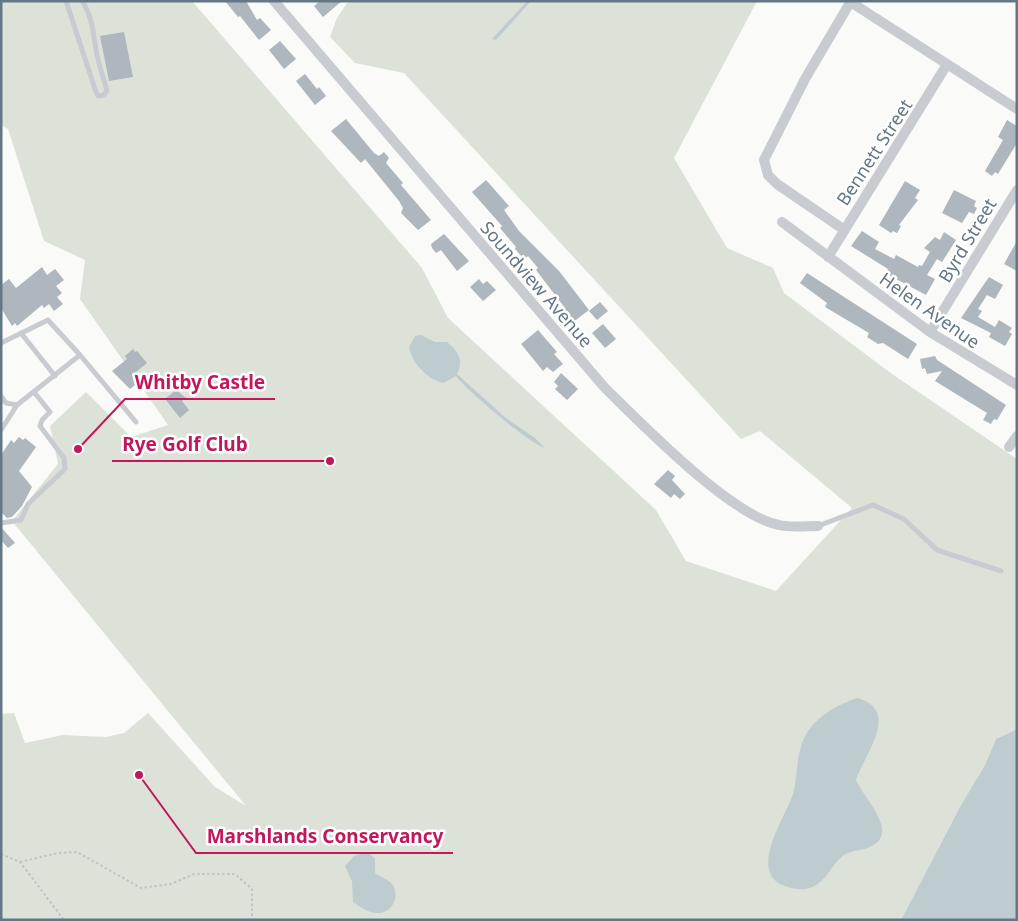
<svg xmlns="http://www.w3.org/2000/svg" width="1018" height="921" font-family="'Noto Sans',sans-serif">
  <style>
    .green { fill: #dce2d8 }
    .water { fill: #becbcf }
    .building { fill: #aeb7bd }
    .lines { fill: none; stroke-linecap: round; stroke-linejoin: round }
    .path { stroke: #c1c4c6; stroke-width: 2; stroke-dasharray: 2.5 2.5; stroke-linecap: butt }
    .service { stroke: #c8ccd0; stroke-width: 5 }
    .minor { stroke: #c8ccd0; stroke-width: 10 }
    .labels { text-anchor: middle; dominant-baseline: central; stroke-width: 5; stroke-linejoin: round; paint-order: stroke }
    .street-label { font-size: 18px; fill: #637785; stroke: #fff }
    .leader { fill: none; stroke: #c2185b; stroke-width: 2 }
    .callout-dot { fill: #c2185b; stroke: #fff; stroke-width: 2 }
    .callout-label { font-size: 19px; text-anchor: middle; font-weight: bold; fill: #c2185b; stroke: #fff; stroke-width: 5; stroke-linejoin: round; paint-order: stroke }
  </style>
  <rect width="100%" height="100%" fill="#fafaf8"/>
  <!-- green -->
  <path class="green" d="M1 1H192L422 268 448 318 656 510 686 561 776 591 852 508 760 431 741 439 404 73 355 63 330 37 337 18 347 3 356 1H757L674 158 727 248 773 268 784 293 892 374 1017 459V729L996 739 985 765 961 805 901 920H1V714L14 713 25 743 63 735 106 737 124 733 148 713 215 787 246 806 12 521 58 464 50 426 86 392 131 437 168 425 80 299 85 260 44 241 8 129 1 125Z"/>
  <!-- water -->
  <path class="water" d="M527 1H531L496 40 492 39Z
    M421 335 435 342H447C458 351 464 360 457 374L507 419 535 438 545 448C531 445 465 389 456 376L443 383C426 378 413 364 409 347L415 336Z
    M857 698C902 710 864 755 856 780 864 799 901 833 870 847 864 850 855 850 848 853 832 859 828 885 806 889 798 890 788 888 780 884 750 867 786 816 793 794 799 772 795 751 808 731 819 715 839 704 857 698Z
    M1017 729V920H901L961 805 985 765 996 739Z
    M367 852 375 858V873C379 876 388 880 391 883 401 895 393 912 379 913 370 914 360 907 353 902L352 881 345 866 354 856Z"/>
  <!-- building -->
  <path class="building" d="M225 1H246L257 20 260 18 271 30 259 40 240 16 238 17Z
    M320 1H342L323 17 314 6Z
    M124 32 133 77 109 81 100 36Z
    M280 41 296 59 284 69 269 50Z
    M305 74 317 89 319 87 326 96 315 105 296 81Z
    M346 119 374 153 379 156 384 152 389 158 386 163 403 183 401 185 431 220 418 230 401 213 403 208 399 201 365 159 361 163 331 131Z
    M1007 120 1017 126V143L998 174 995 172 992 176 985 171 1003 140 998 137Z
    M486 180 509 206 504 210 519 231 559 271 589 310 572 323 562 311 565 308 536 270 538 268 528 256 524 259 515 249 516 247 500 228 502 226 472 192Z
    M905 181 920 190 915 198 918 200 899 225 901 226 897 233 893 231 891 233 879 225Z
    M954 190 976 201 974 206 977 208 974 214 969 212 962 223 942 213Z
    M862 231 879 242 875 249 894 259 896 255 918 267 919 265 922 266 930 252 924 248 935 237 940 240 944 232 956 240 942 262 937 259 927 275 935 279 926 295 885 273 888 269 851 246Z
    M444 234 469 261 457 271 441 250 436 253 432 248 431 244Z
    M1017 241V271L1004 264Z
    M42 267 47 275 55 269 64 280 56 286 62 293 57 297 63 304 54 311 49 304 44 308 42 305 17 326 15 323 12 326 1 308V285L9 279 16 288Z
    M807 273 917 344 908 359 883 343 878 344 867 337 869 333 825 307 827 303 800 283Z
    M989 277 1003 285 995 299 987 295 978 309 982 311 978 317 995 327 999 320 1012 328 1009 332 1012 334 1005 346 989 337 991 333 961 318Z
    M479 279 483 284 487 281 496 290 483 301 470 287Z
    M600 302 608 311 597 320 589 311Z
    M603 324 616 339 605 348 592 333Z
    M538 330 557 352 554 354 563 364 553 372 547 367 543 371 521 344Z
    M133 349 135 352 137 351 147 363 132 375 138 383 130 389 112 371 127 359 125 356Z
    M935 356 937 360 954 371 1006 405 997 420 994 419 991 424 983 420 987 413 935 381 942 371 927 374 925 368 922 369 920 359Z
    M561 373 578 389 567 400 555 389 558 386 554 382Z
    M176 390 186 398 182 401 189 410 180 418 165 399Z
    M19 437 23 440 25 438 36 447 19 471 32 487 22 506 12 517 7 518 1 512V455L11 440 14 443Z
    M668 470 675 476 672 480 685 494 680 499 674 494 671 498 654 484Z
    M1 527 15 543 8 548 1 540Z"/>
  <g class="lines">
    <!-- path -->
    <path class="path" d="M1 854 20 862 64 920
      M20 862 58 853 77 852 141 888 171 884 194 874H235L252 889V920"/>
    <!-- service -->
    <path class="service" d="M66 1 96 92 98 96 104 95 107 90C104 80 100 69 98 59 93 40 94 18 82 1
      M21 333 55 376
      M1 343 48 320 80 355
      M1 396 6 403 17 405
      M1 430 17 405 80 355 136 422
      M1 523 21 520 28 504 65 469 64 458 40 426 42 420 50 412 34 392
      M818 526 873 505 904 519 937 550 1001 571"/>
    <!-- minor -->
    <path class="minor" d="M274 1 605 388C642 424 731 516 779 525 791 528 805 526 818 526
      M849 1 1017 109
      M782 222 930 332 1017 385
      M843 229 777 184 768 175 764 160 805 79 851 1
      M828 257 946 66
      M930 332 1017 190
      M1009 447 1017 436"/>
  </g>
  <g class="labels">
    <!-- street labels -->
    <g class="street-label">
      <text transform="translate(874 152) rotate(-57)">Bennett Street</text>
      <text transform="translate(967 240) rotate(-59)">Byrd Street</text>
      <text transform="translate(537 284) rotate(49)">Soundview Avenue</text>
      <text transform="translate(930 310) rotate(35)">Helen Avenue</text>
    </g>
  </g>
  <!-- callouts -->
  <path class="leader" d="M78 449L125 399H275M330 461L258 461H112M139 775L196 853H453"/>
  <g class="callout-dot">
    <circle cx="78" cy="449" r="5"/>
    <circle cx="330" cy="461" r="5"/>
    <circle cx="139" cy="775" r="5"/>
  </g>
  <g class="callout-label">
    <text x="200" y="389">Whitby Castle</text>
    <text x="185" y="451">Rye Golf Club</text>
    <text x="325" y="843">Marshlands Conservancy</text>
  </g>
  <!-- border -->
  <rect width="1018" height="921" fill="none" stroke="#637785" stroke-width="5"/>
</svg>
